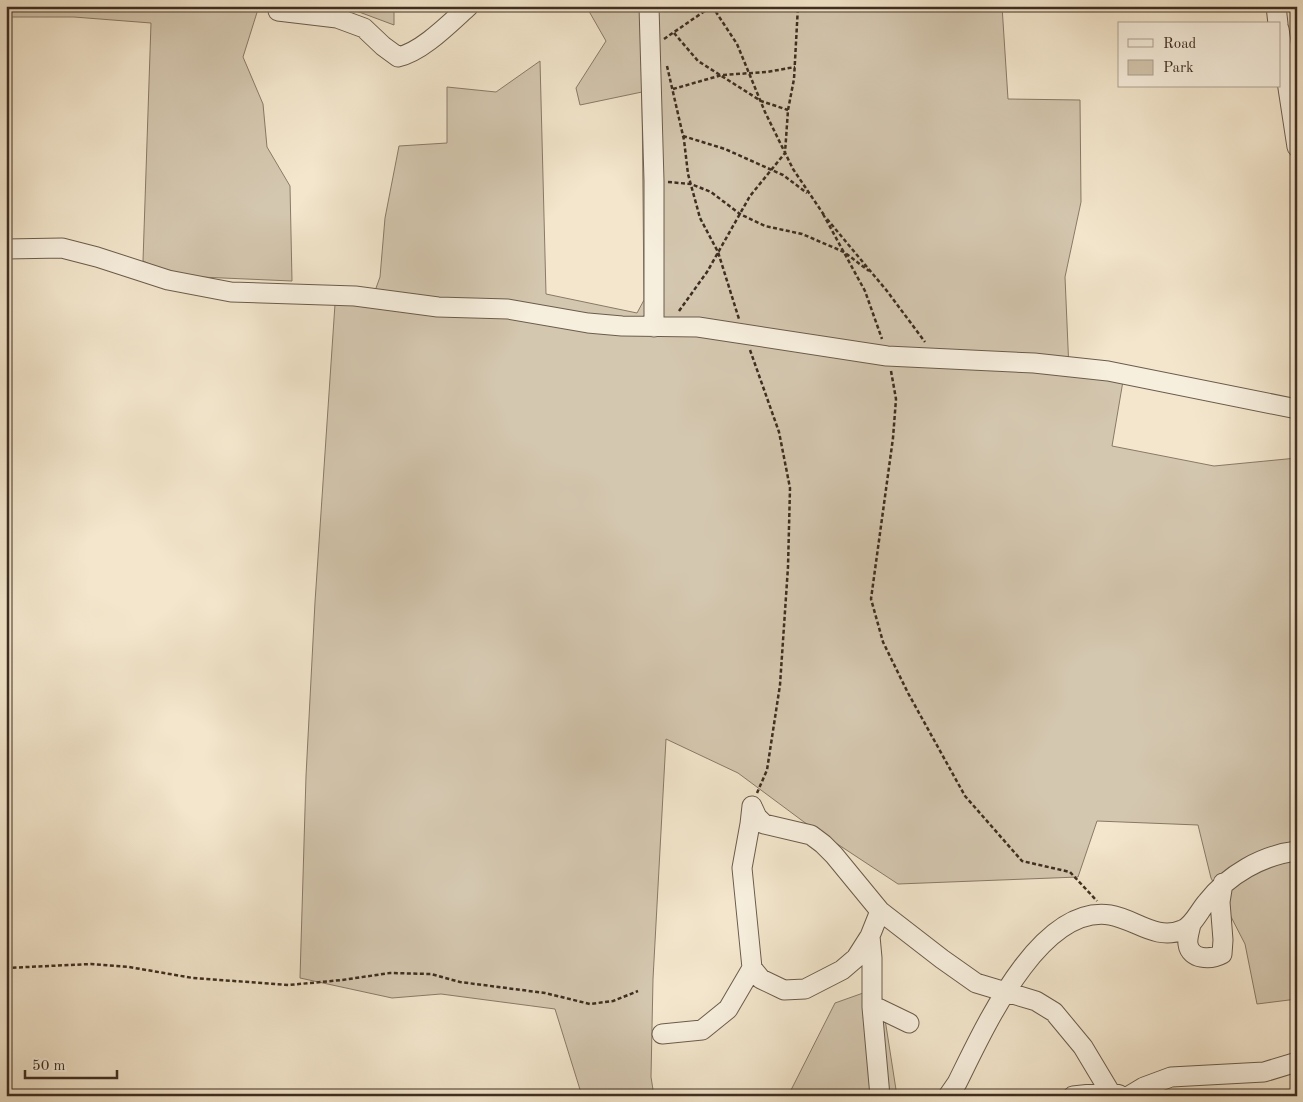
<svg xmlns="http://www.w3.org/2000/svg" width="1303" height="1102" font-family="'Old Standard TT',serif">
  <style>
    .green { fill: #d4c7af; stroke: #897a68 }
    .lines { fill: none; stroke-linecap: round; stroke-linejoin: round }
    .minor-casing { stroke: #6b5c4c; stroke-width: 21 }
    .path { stroke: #3e2e21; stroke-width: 2.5; stroke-dasharray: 4 2.5; stroke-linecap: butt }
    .minor { stroke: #f7efde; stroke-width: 19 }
  </style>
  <rect width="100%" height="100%" fill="#f3e6cc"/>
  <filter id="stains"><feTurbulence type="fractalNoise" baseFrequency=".004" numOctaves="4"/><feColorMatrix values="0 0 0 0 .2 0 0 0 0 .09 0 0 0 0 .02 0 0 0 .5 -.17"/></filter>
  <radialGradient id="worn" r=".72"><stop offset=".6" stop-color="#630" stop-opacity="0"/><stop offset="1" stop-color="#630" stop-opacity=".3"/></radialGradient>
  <!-- green -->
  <path class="green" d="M6 6H259L243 57 263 104 267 147 290 186 292 281 177 276 143 261 151 23 74 17H6Z
    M343 6H394V25Z
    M586 6H1002L1008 99 1080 100 1081 202 1065 277 1069 370 1123 381 1112 446 1214 466 1297 458V999L1257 1004 1245 944 1211 878 1198 825 1097 821 1078 877 898 884 804 822 738 773 666 739 653 979 651 1077 654 1096H582L555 1009 441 994 392 998 300 978 306 776 315 602 335 304 371 302 380 277 385 218 399 146 447 143V87L496 92 540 61 546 294 637 313 644 300 642 92 580 105 576 88 606 41Z
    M880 987 897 1096H788L835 1003Z"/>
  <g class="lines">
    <!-- minor casing -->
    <g class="minor-casing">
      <path id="minor" d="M649 6 654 181V327
        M1276 6 1278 24
        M278 11 337 18 364 28 383 46 398 57C422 52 450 23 469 6
        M1279 29 1297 147
        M6 249 62 248 97 257 168 280 231 292 355 296 438 307 508 309 588 323 622 326 698 327 887 356 1034 363 1108 371 1297 409
        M752 806 757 817 764 824 811 835 823 844 834 855 880 911 942 959 976 983 1036 1001 1054 1012 1083 1047 1110 1092
        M752 806 750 824 742 868 752 968 761 979 784 990 805 989 842 970 856 958 870 936 880 911
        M1191 924C1190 930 1187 938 1188 944 1190 960 1211 960 1222 954L1223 940 1220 902 1223 883
        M870 936 872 958V1007L880 1009 909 1023
        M872 1007 880 1096
        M662 1034 702 1030 728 1009 752 968
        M948 1096 957 1083C983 1031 1039 904 1110 915 1135 919 1156 941 1182 930 1193 926 1199 911 1207 902 1228 875 1262 855 1297 851
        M1073 1096 1110 1092 1120 1095
        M1129 1096 1144 1087 1171 1077 1264 1072 1297 1062"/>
    </g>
    <!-- path -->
    <path class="path" d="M712 6 737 44 765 112 793 169 824 215
      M674 33 698 61 761 101 788 110
      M664 39 712 6
      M667 66 684 140 688 174 700 218 718 252 739 319
      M673 89 722 75 767 72 795 67
      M683 136 725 149 783 175 807 193
      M668 182 691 184 711 192 740 214 765 226 802 234 844 252 869 271
      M823 214 865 291 882 339
      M827 219 887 291 925 342
      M679 311 707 272 750 196 785 153 788 110 794 79 798 6
      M750 350 779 432 790 488 788 567 780 685 767 770 757 793
      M891 371 896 399 893 438 871 599 883 642 908 693 965 796 1022 861 1070 872 1097 901
      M6 968 91 964 129 967 193 978 289 985 342 980 390 973 431 974 460 982 545 993 590 1004 613 1001 638 991"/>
    <!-- minor -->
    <use href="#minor" class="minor"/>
  </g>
  <!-- margin -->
  <rect width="1303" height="1102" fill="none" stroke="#f3e6cc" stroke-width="25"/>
  <rect x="8" y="8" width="1288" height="1087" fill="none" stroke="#3e2e21" stroke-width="2.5"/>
  <rect x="12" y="12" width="1278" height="1077" fill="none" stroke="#3e2e21"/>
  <!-- legend -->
  <rect x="1118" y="22" width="162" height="65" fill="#f7efde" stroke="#ada292"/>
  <rect x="1128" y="39" width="25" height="8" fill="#f7efde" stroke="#ada292"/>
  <text x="1163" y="48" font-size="15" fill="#3e2e21">Road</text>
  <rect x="1128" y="60" width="25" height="15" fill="#d4c7af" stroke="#ada292"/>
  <text x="1163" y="72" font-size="15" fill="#3e2e21">Park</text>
  <!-- scale -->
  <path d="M25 1070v8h92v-8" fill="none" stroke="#3e2e21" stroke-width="2.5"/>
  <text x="32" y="1070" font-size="15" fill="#3e2e21" stroke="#f7efde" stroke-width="4" paint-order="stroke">50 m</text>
  <rect width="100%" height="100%" filter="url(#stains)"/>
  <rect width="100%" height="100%" fill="url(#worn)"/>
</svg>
